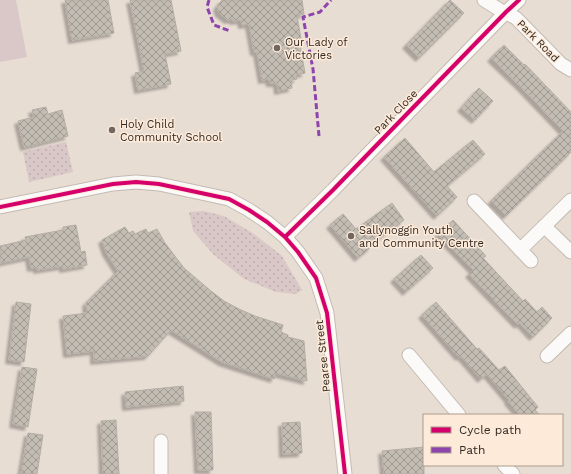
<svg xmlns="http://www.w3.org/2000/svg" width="571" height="474" font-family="'Work Sans',sans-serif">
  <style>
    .grass { fill: url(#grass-dots) }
    .pitch { fill: #d9c8c7 }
    .building { fill: url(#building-cross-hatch); stroke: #b4aea5; filter: url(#shadow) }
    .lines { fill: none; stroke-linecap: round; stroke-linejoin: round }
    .minor-casing { stroke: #c3bbb3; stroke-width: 15 }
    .minor { stroke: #fcfaf8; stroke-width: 13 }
    .quiet { stroke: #8e44ad; stroke-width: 3; stroke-dasharray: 6 3; stroke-linecap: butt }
    .cycleway-casing { stroke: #fdead8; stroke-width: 6 }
    .cycleway { stroke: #d6006c; stroke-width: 4 }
    .poi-dot { fill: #706760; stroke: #fdead8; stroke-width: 1.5 }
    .labels { text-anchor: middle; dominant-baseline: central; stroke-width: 3; stroke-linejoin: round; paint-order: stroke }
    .street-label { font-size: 11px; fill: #302822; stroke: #fdead8 }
    .poi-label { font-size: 11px; fill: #302822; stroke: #fdead8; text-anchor: start }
  </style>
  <defs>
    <pattern id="grass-dots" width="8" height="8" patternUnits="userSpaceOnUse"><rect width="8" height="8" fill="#d9c8c7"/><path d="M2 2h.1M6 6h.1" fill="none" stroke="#bbacab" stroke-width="1.8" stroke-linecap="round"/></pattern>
    <pattern id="building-cross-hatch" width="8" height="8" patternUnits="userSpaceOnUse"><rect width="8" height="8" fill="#c2bcb3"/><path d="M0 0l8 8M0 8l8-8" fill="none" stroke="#9e9991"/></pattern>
    <filter id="shadow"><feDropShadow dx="-3.5" dy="3.5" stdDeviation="1" flood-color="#0004"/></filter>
  </defs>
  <rect width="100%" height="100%" fill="#e8ddd3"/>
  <!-- grass -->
  <path class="grass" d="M66 142 73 172 29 182 23 152Z
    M204 211 224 216 254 234 282 256 302 290 296 294 276 292 244 279 214 255 193 231 189 212Z"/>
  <!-- pitch -->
  <path class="pitch" d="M0 0H16L27 57 0 62Z"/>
  <!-- building -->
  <path class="building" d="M65 0H108L114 33 72 40Z
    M130 0H171L181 51 165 54 171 84 138 90 135 73 144 71Z
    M222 0H302L304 14 297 16 302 44 300 45 305 73 296 75 297 79 291 80 292 88 278 91 277 83H270L269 79 262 80 257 52H254L249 24 242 25 241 20 233 21V19L228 20 219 13 217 7Z
    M450 0 464 13 419 58 406 45Z
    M504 45 524 65 525 64 571 112V152L506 216 491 201 563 131 521 87 491 58Z
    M479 88 493 101 475 120 461 108Z
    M46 107 48 114 62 110 68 136 24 147 18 121 34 117 32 110Z
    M405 138 434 172 473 140 485 154 447 186 457 197 437 216 384 157Z
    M392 203 404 220 370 245 371 247 358 258 330 225 343 214 356 229Z
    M453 220 486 256 483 258 523 301 525 299 537 312 542 307 552 318 533 337 520 323 518 325 469 274 473 270 438 234Z
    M76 225 81 252 85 251 87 265 63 269V266L37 270V267L31 268 29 257 0 263V246L26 240 25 237 63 230V227Z
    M125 227 129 233 133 231 135 234 146 229 148 233 157 229 165 243 184 268 211 291 224 301 239 309 255 316 283 325 281 332 288 335V337L304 341 307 381 276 373 274 379 222 362 171 330 148 356 94 361V351L67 354 63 316 87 313 86 303 118 271 106 252 102 240Z
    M421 255 433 268 406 292 394 279Z
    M16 302 31 304 24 362 9 360Z
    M436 302 477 349 479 348 499 370 505 366 538 407 535 410 540 415H520L508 401 509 400 487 374 481 379 461 356 459 357 422 315Z
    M22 367 37 369 28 427 13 424Z
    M183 386 184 401 126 407 125 392Z
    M195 412H211L213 470H198Z
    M116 420 119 474H103L101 421Z
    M300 422 302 453 283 454 282 423Z
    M28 433 43 435 37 474H21Z
    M424 447V474H384L382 451Z"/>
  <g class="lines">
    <!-- minor casing -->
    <g class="minor-casing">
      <path id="minor" d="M484 0 500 10 516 18 561 64 571 70
        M474 201 531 261
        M0 207 113 184 136 182 159 184 229 199 249 210 267 222 285 237 298 252 316 278 327 313 345 474
        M544 226 571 252
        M285 237 333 190 506 12 519 0
        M520 250 571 200
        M409 355 459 415
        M547 356 571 333
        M161 441V474
        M504 465 513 474"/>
    </g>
    <!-- minor -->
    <use href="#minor" class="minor"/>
    <!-- quiet -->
    <path class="quiet" d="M209 0 207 7 214 25 230 31
      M319 136 313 69 303 17 320 12 331 0"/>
    <!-- cycleway casing -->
    <g class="cycleway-casing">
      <path id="cycleway" d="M0 207 113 184 136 182 159 184 229 199 249 210 267 222 285 237 298 252 316 278 327 313 345 474
        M285 237 333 190 506 12 519 0"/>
    </g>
    <!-- cycleway -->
    <use href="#cycleway" class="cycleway"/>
  </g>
  <!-- markers -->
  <g class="poi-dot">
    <circle cx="277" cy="48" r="4"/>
    <circle cx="112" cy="130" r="4"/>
    <circle cx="351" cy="236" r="4"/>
  </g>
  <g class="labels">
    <!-- street labels -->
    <g class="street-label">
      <text transform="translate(538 41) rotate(45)">Park Road</text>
      <text transform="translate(396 112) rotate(-46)">Park Close</text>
      <text transform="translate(323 356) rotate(-96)">Pearse Street</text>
    </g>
    <!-- poi labels -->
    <g class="poi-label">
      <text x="285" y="42">Our Lady of<tspan x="285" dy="13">Victories</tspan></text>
      <text x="120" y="124">Holy Child<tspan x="120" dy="13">Community School</tspan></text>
      <text x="359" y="230">Sallynoggin Youth<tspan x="359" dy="13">and Community Centre</tspan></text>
    </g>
  </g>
  <!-- legend -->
  <rect x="423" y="414" width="140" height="52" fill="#fdead8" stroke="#ab9c8f"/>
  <rect x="431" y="427" width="20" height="6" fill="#d6006c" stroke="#ab9c8f"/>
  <text x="459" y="434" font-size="12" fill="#302822">Cycle path</text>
  <rect x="431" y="447" width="20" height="6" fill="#8e44ad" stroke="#ab9c8f"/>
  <text x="459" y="454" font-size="12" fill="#302822">Path</text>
</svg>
